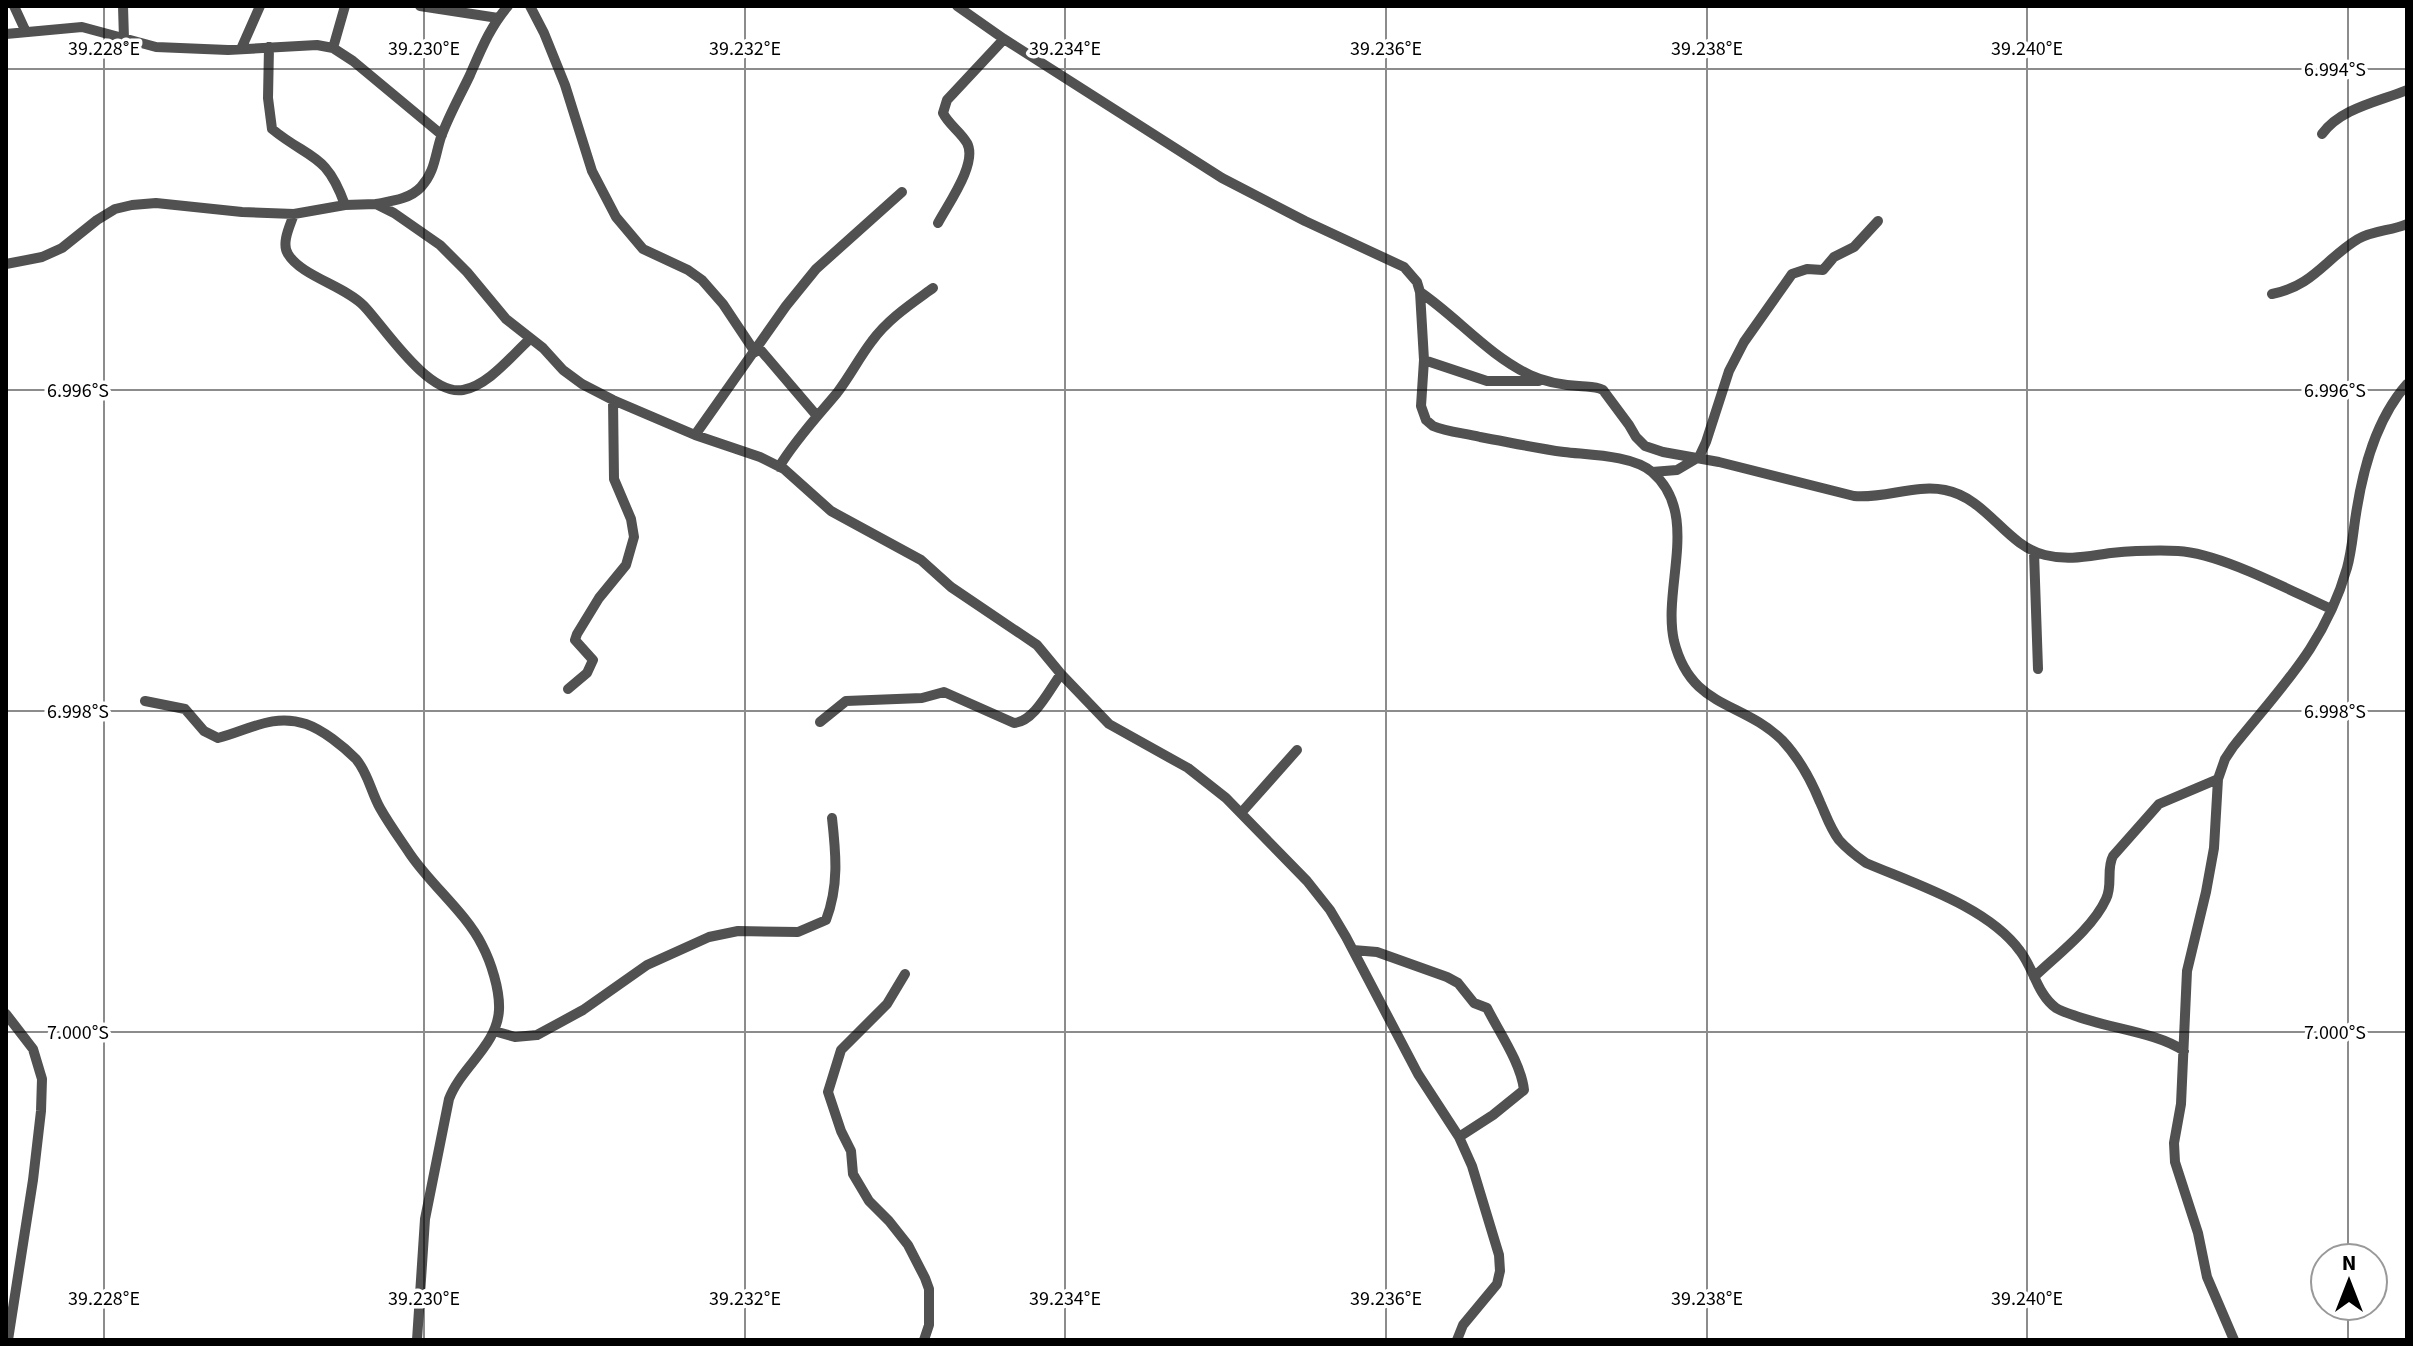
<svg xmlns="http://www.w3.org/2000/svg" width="2413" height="1346" font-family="'Source Sans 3',sans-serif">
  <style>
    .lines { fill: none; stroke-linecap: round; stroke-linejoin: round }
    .street { stroke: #515151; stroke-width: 10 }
    .ticks { fill: none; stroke: #000; stroke-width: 2; stroke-opacity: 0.45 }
    .ticks-label { font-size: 20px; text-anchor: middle; fill: #000; stroke: #fff; stroke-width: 7; stroke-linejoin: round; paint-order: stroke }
  </style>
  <rect width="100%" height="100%" fill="#fff"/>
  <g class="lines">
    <!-- street -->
    <path class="street" d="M14 6 26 32
      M123 6 124 39
      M420 6 498 18
      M530 6 544 33 565 85 592 171 616 217 643 249 688 270 702 280 723 304 755 352
      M957 6 1004 39 1222 178 1305 221 1404 267 1417 282 1420 292 1424 360 1421 406 1426 420 1433 426C1447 432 1464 433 1480 437 1508 442 1535 448 1564 452 1588 455 1632 455 1652 472 1701 514 1662 587 1674 641 1691 709 1741 700 1782 740 1798 757 1811 780 1820 802 1826 815 1830 828 1839 840 1847 849 1856 856 1866 863 1915 884 1988 907 2020 951 2034 969 2037 994 2056 1008 2061 1011 2067 1013 2073 1015 2106 1028 2157 1032 2184 1051
      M6 34 82 27 156 47 228 50 317 45 333 48 353 61 442 135
      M269 47 268 98 272 129C310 160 326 152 345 205
      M333 48 345 6
      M241 49 260 6
      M2322 134C2341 108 2378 102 2407 90
      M376 204C392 201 410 199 421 187 435 172 435 155 441 137 449 115 460 96 470 75 481 50 490 27 508 6
      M294 214C290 226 281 243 288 254 301 276 345 286 364 306 385 328 428 396 463 390 489 385 511 356 530 339
      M938 223C948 204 978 163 967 143 960 131 949 125 943 113L947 100 1004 39
      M6 264 42 257 62 248 97 220 115 209 132 205 156 203 242 212 294 214 345 205 376 204 394 213 440 245 467 272 506 319 543 348 563 370 582 384 613 400 695 435 760 457 784 469 831 511 921 560 951 587 1037 645 1061 674 1109 724 1188 768 1226 798 1307 881 1330 910 1346 937 1418 1074 1459 1137 1472 1166 1499 1255 1500 1271 1497 1284 1463 1325 1457 1340
      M1420 292C1458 318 1488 355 1530 375 1545 382 1563 385 1579 386 1588 387 1595 386 1603 390L1629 425 1636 437 1645 446 1663 452 1719 462 1854 496C1884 499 1915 484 1945 490 1987 498 2006 546 2045 555 2069 561 2088 556 2111 553 2133 551 2156 550 2178 551 2220 553 2291 591 2331 609
      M2272 294C2313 286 2325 259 2358 239 2374 230 2391 231 2407 224
      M758 347 817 416
      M1424 360 1487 381H1539
      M695 435 786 306 816 269 902 192
      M779 467C796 439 817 417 837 393 850 376 859 358 872 341 888 319 911 304 933 288
      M1652 472 1677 470 1699 457 1706 442 1729 371 1744 342 1792 274 1807 269 1823 270 1834 257 1854 247 1878 221
      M2034 552 2038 669
      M568 689 587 673 593 660 575 640 577 634 599 598 626 565 634 537 631 519 614 479 613 400
      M145 701 185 709 204 731 218 738C249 730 273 713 306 724 323 730 343 746 356 759 368 773 371 792 380 808 389 824 400 839 410 854 431 885 466 913 482 945 491 962 500 990 499 1010 497 1046 461 1067 449 1099L425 1219 417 1340
      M820 722 846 701 922 698 944 692 1014 723C1034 722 1049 690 1061 674
      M1241 813 1297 750
      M1353 950 1377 952 1447 977 1458 983 1474 1003 1487 1008C1499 1032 1521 1063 1524 1090L1493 1115 1459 1137
      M905 974 887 1004 841 1050 828 1092 841 1131 851 1151 853 1174 869 1201 889 1221 908 1245 925 1278 929 1289V1325L924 1340
      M2034 977C2057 955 2093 928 2106 899 2113 885 2106 869 2113 856L2159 804 2218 779
      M6 1014 33 1049 42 1079 41 1111 33 1180 8 1340
      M494 1031 515 1037 537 1035 583 1010 647 965 709 937 738 931 798 932 826 920C839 886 836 854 832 818
      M2234 1340 2207 1277 2198 1233 2175 1162 2174 1143 2181 1104 2187 971 2206 892 2214 848 2218 779 2225 759 2233 747C2281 687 2325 645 2347 568 2352 550 2353 532 2356 514 2363 468 2376 419 2407 384"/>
  </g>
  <!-- ticks -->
  <path class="ticks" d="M104 6V1340M424 6V1340M745 6V1340M1065 6V1340M1386 6V1340M1707 6V1340M2027 6V1340M2348 6V1258M6 69H2407M6 390H2407M6 711H2407M6 1032H2407M2348 1306V1340"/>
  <g class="ticks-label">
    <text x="104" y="55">39.228°E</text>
    <text x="424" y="55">39.230°E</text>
    <text x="745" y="55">39.232°E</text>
    <text x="1065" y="55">39.234°E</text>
    <text x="1386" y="55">39.236°E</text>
    <text x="1707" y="55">39.238°E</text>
    <text x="2027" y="55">39.240°E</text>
    <text x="2335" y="76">6.994°S</text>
    <text x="78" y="397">6.996°S</text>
    <text x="2335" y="397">6.996°S</text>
    <text x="78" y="718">6.998°S</text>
    <text x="2335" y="718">6.998°S</text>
    <text x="78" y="1039">7.000°S</text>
    <text x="2335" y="1039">7.000°S</text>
    <text x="104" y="1305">39.228°E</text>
    <text x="424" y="1305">39.230°E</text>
    <text x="745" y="1305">39.232°E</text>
    <text x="1065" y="1305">39.234°E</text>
    <text x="1386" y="1305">39.236°E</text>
    <text x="1707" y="1305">39.238°E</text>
    <text x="2027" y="1305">39.240°E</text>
  </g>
  <!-- border -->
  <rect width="2413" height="1346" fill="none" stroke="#000000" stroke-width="16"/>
  <!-- north arrow -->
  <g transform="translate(2349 1282)"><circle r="38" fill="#ffffff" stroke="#999999" stroke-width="2"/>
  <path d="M0-6L14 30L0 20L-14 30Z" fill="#000000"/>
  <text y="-12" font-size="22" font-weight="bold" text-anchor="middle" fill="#000000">N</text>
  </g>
</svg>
